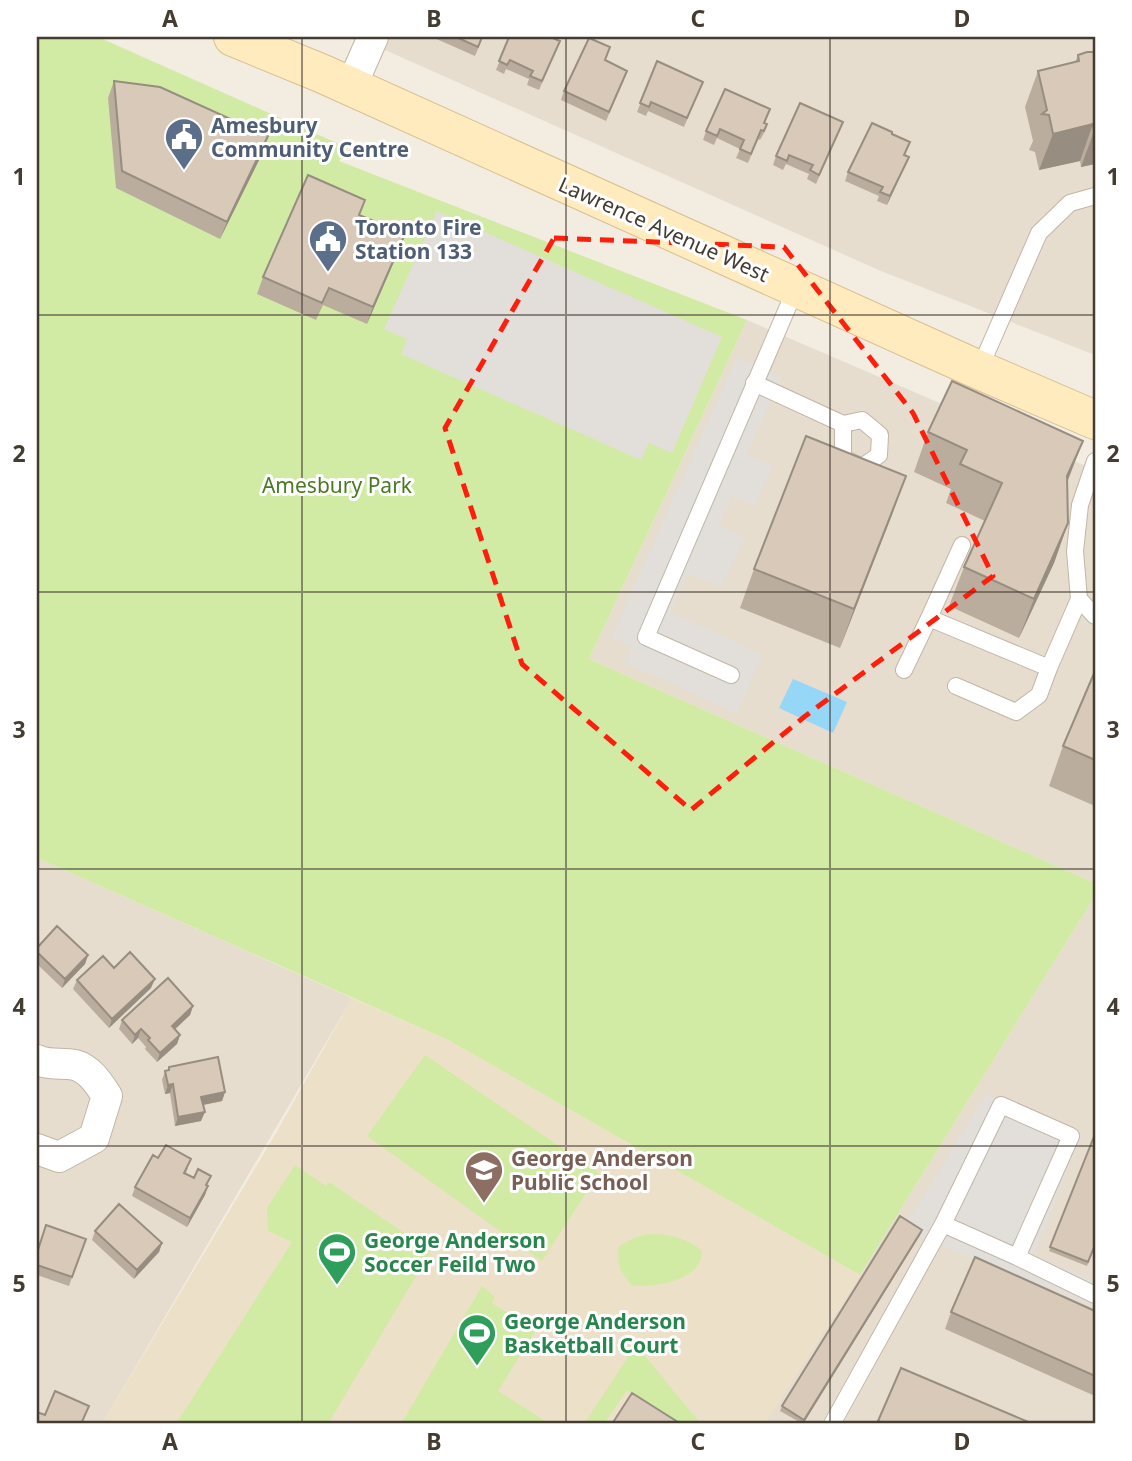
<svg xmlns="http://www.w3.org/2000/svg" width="1132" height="1461" font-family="'Noto Sans',sans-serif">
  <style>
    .residential { fill: #e7ddce }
    .education { fill: #ede0c9 }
    .green { fill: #d1eba5 }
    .parking { fill: #e2deda }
    .water { fill: #96d6f6 }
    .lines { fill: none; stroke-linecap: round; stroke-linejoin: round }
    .lane-casing { stroke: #c1b6a6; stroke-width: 18 }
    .street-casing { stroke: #c1b6a6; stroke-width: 32 }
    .secondary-casing { stroke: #d9c08e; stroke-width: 40 }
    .lane { stroke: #fff; stroke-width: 16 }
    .street { stroke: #fff; stroke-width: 30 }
    .secondary { stroke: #ffebbe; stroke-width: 38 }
    .wall { fill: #baad9e }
    .shaded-wall { fill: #978d81 }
    .building { fill: #d8c9b8; stroke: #978d81; stroke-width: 2 }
    .marked { fill: none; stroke: #ff1e0b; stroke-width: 5; stroke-dasharray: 14 9; stroke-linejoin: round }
    .grid { fill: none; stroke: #443b31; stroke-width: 2; stroke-opacity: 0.55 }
    .labels { text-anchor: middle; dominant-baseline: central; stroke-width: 6; stroke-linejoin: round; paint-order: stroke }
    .service-label { font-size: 21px; font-weight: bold; fill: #4e5e75; stroke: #fff; text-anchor: start }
    .street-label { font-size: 21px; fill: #443b31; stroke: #fff }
    .park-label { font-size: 21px; fill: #497921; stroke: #fff }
    .education-label { font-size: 21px; font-weight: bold; fill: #785e54; stroke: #fff; text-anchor: start }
    .leisure-label { font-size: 21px; font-weight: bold; fill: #27864d; stroke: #fff; text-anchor: start }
    .neatline { fill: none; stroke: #443b31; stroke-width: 2.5 }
    .grid-label { font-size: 23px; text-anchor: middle; font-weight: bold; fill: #443b31 }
  </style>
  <rect width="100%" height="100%" fill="#f2ece1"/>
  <!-- residential -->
  <path class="residential" d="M356 37H1095V355L881 271Z
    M747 320 1095 470V883L589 659Z
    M37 858 352 998 102 1424H37Z
    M1095 896V1424H764L860 1275Z"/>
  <!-- education -->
  <path class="education" d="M352 998 448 1040 860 1275 764 1424H102L276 1133Z"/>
  <!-- green -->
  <path class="green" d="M37 37H98L348 148 339 161 747 320 589 659 1095 883V896L860 1275 448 1040 37 858Z
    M425 1055 599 1173 542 1261 367 1136Z
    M295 1165 326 1186 329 1182 431 1251 328 1424H176L292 1242 268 1231 267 1208Z
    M648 1234C666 1233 689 1238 702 1251 702 1281 656 1287 633 1286 620 1274 616 1264 619 1246L634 1238Z
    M482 1286 495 1297 492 1303 535 1331 498 1391 550 1424H401Z
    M636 1345 701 1424H677L627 1390 604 1424H584Z"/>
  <!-- parking -->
  <path class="parking" d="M437 211 722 337 672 453 649 443 641 460 401 354 407 339 384 329Z
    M737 357 782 377 747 454 773 466 755 506 732 496 719 525 745 537 722 588 688 573 671 612 763 655 737 713 625 662 632 647 611 637Z
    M986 1094 1082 1135 1034 1255 1095 1280V1307L903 1230Z"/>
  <!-- water -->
  <path class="water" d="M793 679 847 702 833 733 779 708Z"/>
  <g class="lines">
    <!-- lane casing -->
    <g class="lane-casing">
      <path id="lane" d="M979 370 1039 233 1070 203 1095 196
        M754 383 843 424 862 420 880 435 879 455 862 467 843 458V424
        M1095 461 1080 505 1075 551 1079 599 1095 616
        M929 618 962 545
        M904 670 929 618 1049 668 1079 599
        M731 675 646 637 796 288
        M956 686 1016 712 1039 695 1049 668
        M943 1224 1017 1257
        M832 1424 943 1224 1001 1105 1071 1136 1017 1257 1095 1295"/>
    </g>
    <!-- street casing -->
    <g class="street-casing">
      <path id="street" d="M351 87 373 37
        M37 1060C50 1066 62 1062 75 1065 90 1069 99 1084 107 1096L94 1138 59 1157 37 1149"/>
    </g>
    <!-- secondary casing -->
    <g class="secondary-casing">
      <path id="secondary" d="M233 37 323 74 979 370 1095 420"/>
    </g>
    <!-- lane -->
    <use href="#lane" class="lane"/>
    <!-- street -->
    <use href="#street" class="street"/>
    <!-- secondary -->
    <use href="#secondary" class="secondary"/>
  </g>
  <!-- wall -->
  <path class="wall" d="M432 37H483L475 56Z
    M509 37 560 41 539 90 527 85 529 79 506 69 504 74 496 70Z
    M1095 52V164L1081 167 1080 161 1039 170 1035 152 1029 150 1033 141 1025 107 1038 71 1075 62 1078 55Z
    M605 60 624 80 606 121 561 100 564 91Z
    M657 61 703 82 684 127 648 111 646 116 637 112Z
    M114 81 268 136 262 154 220 239 116 188 108 98Z
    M843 122 816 184 807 179 809 174 786 164 783 170 773 165 776 156Z
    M765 123 767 124 764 133 760 140 758 139 748 163 736 158 740 149 717 138 714 145 703 140 706 131Z
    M892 134 905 155 909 157 887 205 877 201 879 196 845 181 848 172Z
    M360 215 405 234 398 252 367 324 323 305 316 320 257 294 263 277Z
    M928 432 1067 483 1068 523 1054 563 1019 638 949 606 964 567 985 521 946 503 951 489 914 472Z
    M906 476 840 648 740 608 754 569Z
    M1095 671V806L1049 786 1063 746Z
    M37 948 88 955 85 964 62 988 37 964Z
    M114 968 151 988 109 1028 73 989 77 980Z
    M193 1006 190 1015 175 1029 180 1035 177 1044 157 1062 145 1049 146 1047 138 1038 132 1044 119 1029 122 1020Z
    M169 1067 225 1092 222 1101 203 1105 201 1121 175 1126 170 1093 165 1094 162 1080 165 1071 168 1070Z
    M1095 1134V1245L1087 1266 1049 1251Z
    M158 1158 188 1168 186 1173 207 1185 205 1195 187 1227 132 1196 135 1187Z
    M95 1231 162 1243 159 1252 134 1279 92 1240Z
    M920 1235 803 1424 780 1411 782 1406Z
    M86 1239 69 1286 37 1275V1253Z
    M1095 1311V1396L945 1329 951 1312Z"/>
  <!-- shaded-wall -->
  <path class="shaded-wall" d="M1093 124 1080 161 1039 170 1053 134Z
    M1094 131H1095V164L1081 167Z
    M268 136 262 154 220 239 227 222Z
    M909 157 905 166 887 205 890 196Z
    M405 234 398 252 367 324 373 307Z
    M1083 441 1068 480 1052 516 1067 476Z
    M906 476 892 515 840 648 854 609Z
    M1068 523 1054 563 1019 638 1034 599Z
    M88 955 85 964 62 988 65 979Z
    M155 979 151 988 109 1028 112 1019Z
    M193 1006 190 1015 169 1035 172 1026Z
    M141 1029 138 1038 132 1044 135 1035Z
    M180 1035 177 1044 157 1062 160 1053Z
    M173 1084 170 1093 165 1094 168 1085Z
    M225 1092 222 1101 198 1106 201 1097Z
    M205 1112 201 1121 175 1126 178 1117Z
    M208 1186 205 1195 187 1227 190 1218Z
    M922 1230 920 1235 803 1424 804 1420Z
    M162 1243 159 1252 134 1279 137 1270Z"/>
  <!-- building -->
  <path class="building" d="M456 37H482L478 47Z
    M509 37H550L560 41 542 81 530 76 533 71 510 60 507 65 499 61Z
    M589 38 610 47 605 60 627 71 609 112 564 91Z
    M1087 52H1095V131H1094L1093 124 1053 134 1049 115 1042 114 1047 110 1038 71 1079 61 1078 55Z
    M657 61 703 82 687 118 651 102 649 107 640 103Z
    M114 81 160 87 268 136 227 222 122 171Z
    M725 89 770 109 764 123 767 124 764 131 761 130 751 154 740 149 744 140 720 129 717 136 706 131Z
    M800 103 843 122 819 175 810 170 813 165 789 155 787 161 776 156Z
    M872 123 892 132V134L910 142 904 155 909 157 890 196 880 192 883 187 848 172Z
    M308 175 365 200 359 215 405 234 373 307 329 288 322 303 263 277Z
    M952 381 1083 441 1067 476 1068 523 1034 599 964 567 1002 483 960 464 967 450 928 432Z
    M806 436 906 476 854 609 754 569Z
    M1095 671V760L1063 746Z
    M57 926 88 955 65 979 37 952V948Z
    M130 952 155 979 112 1019 77 980 103 956 114 968Z
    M168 978 193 1006 172 1026 180 1035 160 1053 148 1040 150 1038 141 1029 135 1035 122 1020Z
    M218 1057 225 1092 201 1097 205 1112 178 1117 173 1084 168 1085 165 1071 169 1070V1067Z
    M1095 1134V1245L1088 1262 1050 1247Z
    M166 1145 191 1159 184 1173 194 1178 198 1169 211 1176 206 1185 208 1186 190 1218 135 1187 153 1155 158 1158Z
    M119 1204 162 1243 137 1270 95 1231Z
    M900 1216 922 1230 804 1420 782 1406Z
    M46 1225 86 1239 72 1277 37 1265V1253Z
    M975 1257 1095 1311V1376L951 1312Z
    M901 1368 1033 1424H885L878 1421Z
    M55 1391 89 1406 81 1424H37V1412L45 1415Z
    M632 1393 681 1424H612Z"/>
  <!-- marked area -->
  <path class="marked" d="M554 238 784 247 913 413 993 576 804 717 691 810 522 664 445 428Z"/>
  <!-- grid -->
  <path class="grid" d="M302 37V1424M566 37V1424M830 37V1424M37 315H1095M37 592H1095M37 869H1095M37 1146H1095"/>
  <!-- icons -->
  <defs>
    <g id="civic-pin" transform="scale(2.0125)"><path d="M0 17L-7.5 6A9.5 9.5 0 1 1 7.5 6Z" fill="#5c6f8a" stroke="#fff"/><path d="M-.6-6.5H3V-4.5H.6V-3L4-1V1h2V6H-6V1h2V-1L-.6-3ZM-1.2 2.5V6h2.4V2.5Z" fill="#fff"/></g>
    <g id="school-pin" transform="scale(2.0125)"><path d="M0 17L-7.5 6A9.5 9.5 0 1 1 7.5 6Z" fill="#8d6e63" stroke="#fff"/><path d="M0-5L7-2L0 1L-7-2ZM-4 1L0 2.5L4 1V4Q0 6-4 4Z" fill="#fff"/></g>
    <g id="stadium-pin" transform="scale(2.0125)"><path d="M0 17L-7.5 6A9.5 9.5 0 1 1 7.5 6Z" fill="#2e9e5b" stroke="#fff"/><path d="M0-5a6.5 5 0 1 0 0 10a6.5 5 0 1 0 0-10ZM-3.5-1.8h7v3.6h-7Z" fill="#fff"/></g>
  </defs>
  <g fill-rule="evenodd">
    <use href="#civic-pin" x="184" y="137"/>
    <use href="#civic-pin" x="328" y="239"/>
    <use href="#school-pin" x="484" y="1170"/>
    <use href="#stadium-pin" x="337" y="1252"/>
    <use href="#stadium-pin" x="477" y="1333"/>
  </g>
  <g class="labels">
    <!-- service labels -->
    <g class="service-label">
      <text x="211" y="125">Amesbury<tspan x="211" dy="24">Community Centre</tspan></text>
      <text x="355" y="227">Toronto Fire<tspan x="355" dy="24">Station 133</tspan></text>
    </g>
    <!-- street labels -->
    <g class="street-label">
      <text transform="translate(664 229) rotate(24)">Lawrence Avenue West</text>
    </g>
    <!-- park labels -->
    <g class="park-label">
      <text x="337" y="485">Amesbury Park</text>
    </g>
    <!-- education labels -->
    <g class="education-label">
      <text x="511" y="1158">George Anderson<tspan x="511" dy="24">Public School</tspan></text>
    </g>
    <!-- leisure labels -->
    <g class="leisure-label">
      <text x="364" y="1240">George Anderson<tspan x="364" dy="24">Soccer Feild Two</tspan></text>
      <text x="504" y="1321">George Anderson<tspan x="504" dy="24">Basketball Court</tspan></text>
    </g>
  </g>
  <!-- border -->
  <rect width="1132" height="1461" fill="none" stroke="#ffffff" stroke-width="77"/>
  <rect x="38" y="38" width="1056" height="1384" class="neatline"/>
  <g class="grid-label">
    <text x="170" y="27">A</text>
    <text x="434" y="27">B</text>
    <text x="698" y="27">C</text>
    <text x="962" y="27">D</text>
    <text x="19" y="185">1</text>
    <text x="1113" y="185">1</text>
    <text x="19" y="462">2</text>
    <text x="1113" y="462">2</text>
    <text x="19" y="738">3</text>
    <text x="1113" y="738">3</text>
    <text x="19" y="1015">4</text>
    <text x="1113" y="1015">4</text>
    <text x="19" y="1292">5</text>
    <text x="1113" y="1292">5</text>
    <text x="170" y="1450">A</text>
    <text x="434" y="1450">B</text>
    <text x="698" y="1450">C</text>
    <text x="962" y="1450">D</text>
  </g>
</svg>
